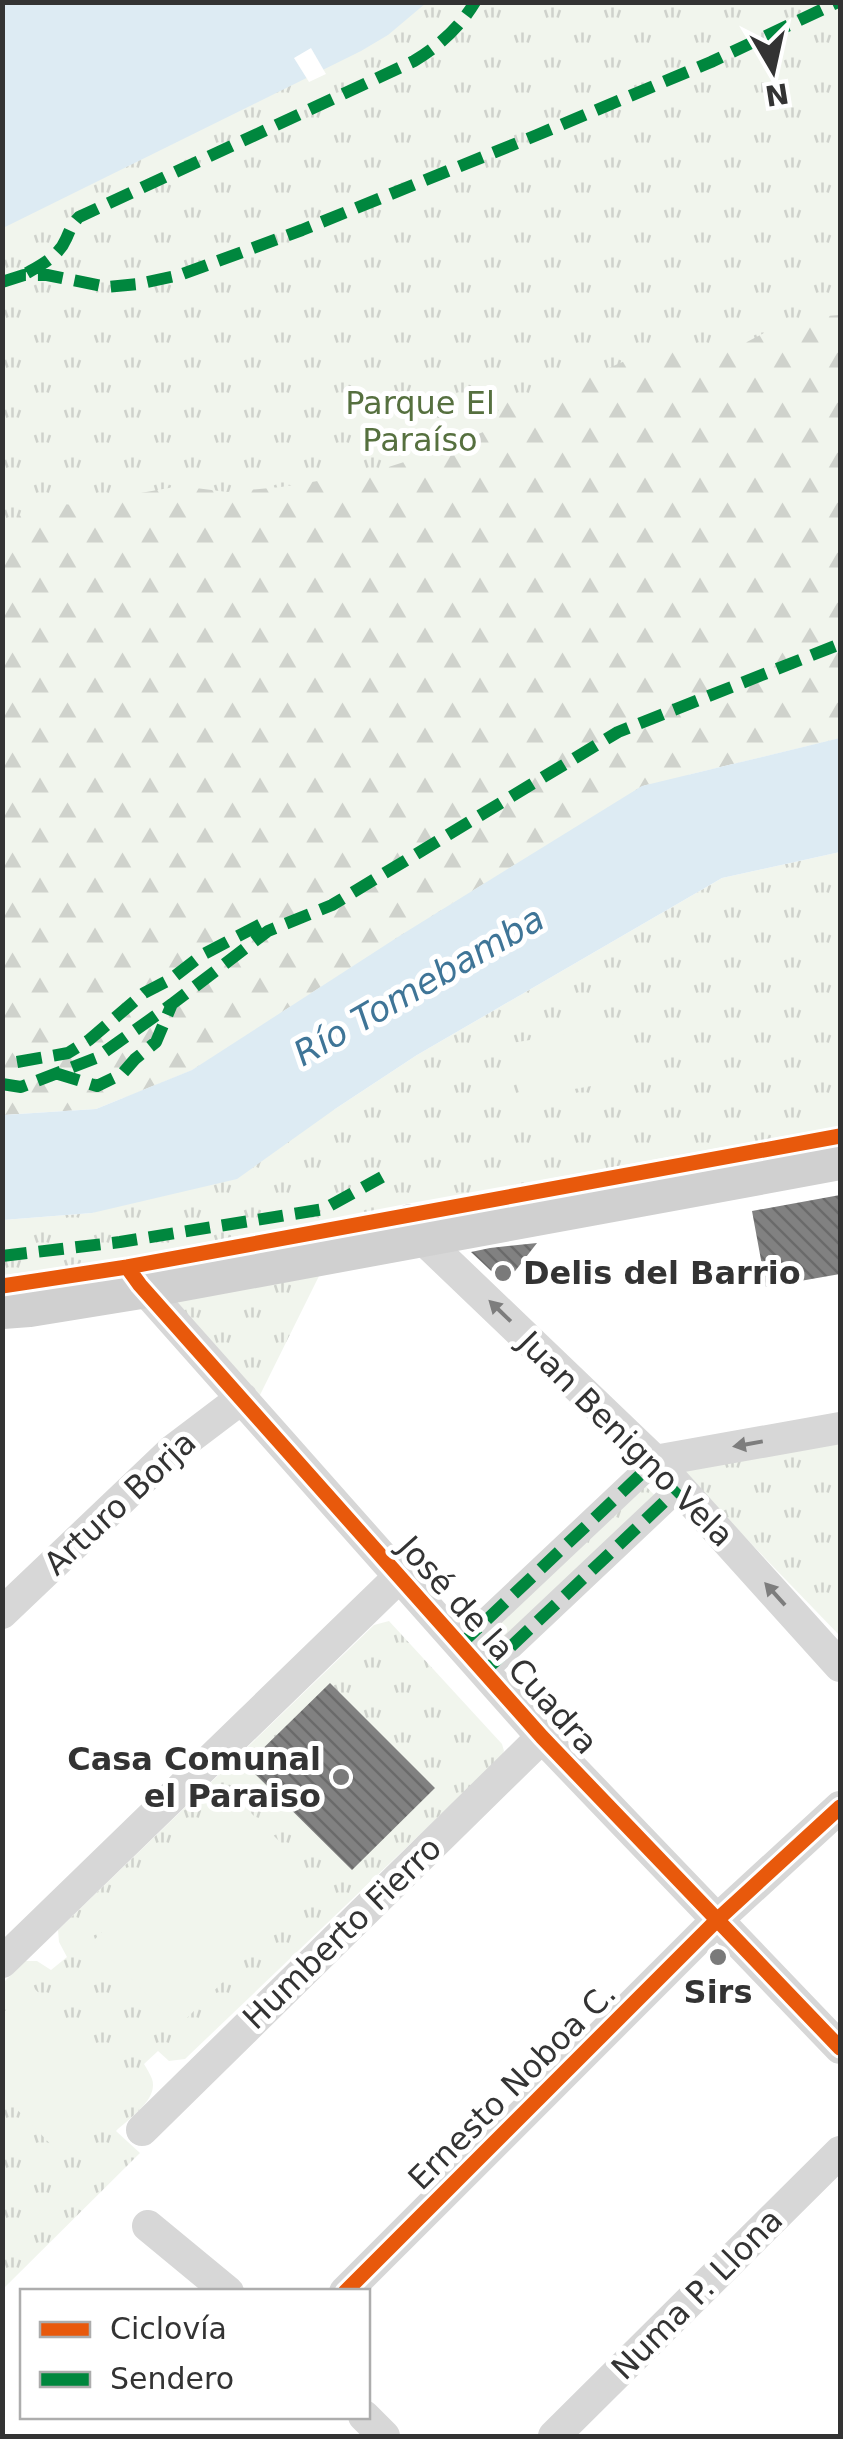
<svg xmlns="http://www.w3.org/2000/svg" width="843" height="2439" font-family="'DejaVu Sans',sans-serif">
  <style>
    .grass { fill: url(#grass-tufts) }
    .forest { fill: url(#forest-firs) }
    .pitch { fill: #f1f5ed }
    .water { fill: #ddebf3 }
    .pier { fill: #fff }
    .building { fill: url(#building-back-hatch) }
    .lines { fill: none; stroke-linecap: round; stroke-linejoin: round }
    .pedestrian { stroke: #d7d7d7; stroke-width: 25 }
    .minor { stroke: #d7d7d7; stroke-width: 32 }
    .secondary { stroke: #d0d0d0; stroke-width: 48 }
    .quiet { stroke: #00873e; stroke-width: 12; stroke-dasharray: 25 12; stroke-linecap: butt }
    .cycleway-casing { stroke: #fff; stroke-width: 21 }
    .cycleway { stroke: #e8590c; stroke-width: 15 }
    .oneway { fill: #7d7d7d }
    .poi-dot { fill: #7a7a7a; stroke: #fff; stroke-width: 4 }
    .labels { text-anchor: middle; dominant-baseline: central; stroke-width: 10; stroke-linejoin: round; paint-order: stroke }
    .park-label { font-size: 32px; fill: #56703f; stroke: #fff }
    .poi-label { font-size: 32px; font-weight: bold; fill: #333; stroke: #fff; text-anchor: start }
    .street-label { font-size: 32px; fill: #333; stroke: #fff }
    .water-label { font-size: 35px; font-style: italic; fill: #3f7597; stroke: #fff }
  </style>
  <defs>
    <pattern id="grass-tufts" width="24" height="20" patternUnits="userSpaceOnUse" patternTransform="scale(2.5)"><rect width="24" height="20" fill="#f1f5ed"/><path d="M3 7l-1-3M5 7V3M7 7l1-3M15 17l-1-3M17 17v-4M19 17l1-3" fill="none" stroke="#cfd2cc"/></pattern>
    <pattern id="forest-firs" width="22" height="20" patternUnits="userSpaceOnUse" patternTransform="scale(2.5)"><rect width="22" height="20" fill="#f1f5ed"/><path d="M5 1l3.5 6h-7zM16 11l3.5 6h-7z" fill="#cfd2cc"/></pattern>
    <pattern id="building-back-hatch" width="6" height="6" patternUnits="userSpaceOnUse" patternTransform="scale(2.5)"><rect width="6" height="6" fill="#818181"/><path d="M-1 5l2 2M0 0l6 6M5-1l2 2" fill="none" stroke="#6a6a6a"/></pattern>
  </defs>
  <rect width="100%" height="100%" fill="#fff"/>
  <!-- grass -->
  <path class="grass" d="M3 3H840V738L690 774 192 1070 127 1097 3 1115Z
    M840 852V1126L406 1204 91 1264 3 1275V1220L92 1213 335 1109 417 1055 722 878Z
    M321 1272 255 1405 180 1324 176 1294Z
    M840 1442V1636L689 1479 685 1470Z
    M637 1477 662 1503 504 1652 479 1626Z
    M389 1621 502 1744 504 1751 501 1757 185 2059 169 2061 158 2051 144 2064C147 2069 150 2074 152 2079 159 2099 129 2119 116 2131L140 2153 3 2289V1983L25 1961H37L51 1970 67 1957 59 1942 58 1930 374 1625Z"/>
  <!-- forest -->
  <path class="forest" d="M840 315V738L642 786 401 935 192 1070 96 1109 3 1115V524L15 519 37 501 73 505 180 486 227 492 281 487 373 472 432 453 488 430 507 395 537 410 559 390 627 360 677 345 713 349 743 344 777 326 813 317Z"/>
  <!-- pitch -->
  <path class="pitch" d="M630 1023 639 1078 521 1098 512 1043Z
    M236 1798 321 1883 179 2026 93 1941Z
    M31 1985 131 2088 61 2155 3 2095V2013Z"/>
  <!-- water -->
  <path class="water" d="M2 3H426L388 35 361 51 3 228Z
    M840 738V852L722 878 417 1055 335 1109 237 1179 92 1213 3 1220V1115L96 1109 192 1070 401 935 642 786Z"/>
  <!-- pier -->
  <path class="pier" d="M311 48 326 74 309 82 294 58Z"/>
  <!-- building -->
  <path class="building" d="M840 1195V1274L766 1287 752 1211Z
    M537 1243 505 1284 471 1252 490 1248Z
    M330 1683 435 1788 352 1870 246 1765Z"/>
  <g class="lines">
    <!-- pedestrian -->
    <path class="pedestrian" d="M460 1645 655 1461
      M484 1672 679 1488"/>
    <!-- minor -->
    <path class="minor" d="M410 1220 418 1234 655 1461 840 1666
      M132 1275 542 1737 840 2048
      M655 1461 840 1428
      M2 1613 172 1451 242 1398
      M2 1962 399 1577
      M142 2130 542 1737
      M148 2226 228 2292
      M345 2292 717 1920 840 1807
      M364 2416 384 2436
      M554 2436 840 2152"/>
    <!-- secondary -->
    <path class="secondary" d="M2 1305 29 1303 140 1285 840 1156"/>
    <!-- quiet -->
    <path class="quiet" d="M27 273C41 265 59 256 66 239 70 230 72 224 79 217L414 61C439 46 460 27 475 2
      M2 282 24 275H47L107 287 138 284 180 275 302 230 537 135 711 62 838 2
      M17 1062 68 1053 89 1040 144 993 171 979 202 955 265 922
      M55 1073 97 1086 122 1074 135 1059 156 1042 172 1004
      M2 1084 21 1087 96 1058 172 1004 268 931 332 905 618 732 840 644
      M2 1256 120 1242 324 1209 382 1177
      M460 1645 655 1461
      M484 1672 679 1488"/>
    <!-- cycleway casing -->
    <g class="cycleway-casing">
      <path id="cycleway" d="M127 1267 140 1285 542 1737 840 2048
        M2 1286 127 1267 840 1136
        M345 2292 717 1920 840 1807"/>
    </g>
    <!-- cycleway -->
    <use href="#cycleway" class="cycleway"/>
  </g>
  <!-- one-way arrows -->
  <defs><path id="oneway-solid" d="M-6-.8H1V-3.2L6.5 0L1 3.2V.8H-6Z" transform="scale(2.5)"/></defs>
  <g class="oneway">
    <use href="#oneway-solid" transform="translate(500 1311) rotate(-136)"/>
    <use href="#oneway-solid" transform="translate(748 1444) rotate(170)"/>
    <use href="#oneway-solid" transform="translate(775 1594) rotate(-132)"/>
  </g>
  <!-- markers -->
  <g class="poi-dot">
    <circle cx="503" cy="1273" r="10"/>
    <circle cx="341" cy="1777" r="10"/>
    <circle cx="718" cy="1957" r="10"/>
  </g>
  <g class="labels">
    <!-- park labels -->
    <g class="park-label">
      <text x="420" y="403">Parque El<tspan x="420" dy="37">Paraíso</tspan></text>
    </g>
    <!-- poi labels -->
    <g class="poi-label">
      <text x="523" y="1273">Delis del Barrio</text>
      <text x="321" y="1759" text-anchor="end">Casa Comunal<tspan x="321" dy="37">el Paraiso</tspan></text>
      <text x="718" y="1992" text-anchor="middle">Sirs</text>
    </g>
    <!-- street labels -->
    <g class="street-label">
      <text transform="translate(626 1439) rotate(45)">Juan Benigno Vela</text>
      <text transform="translate(120 1503) rotate(-43)">Arturo Borja</text>
      <text transform="translate(498 1645) rotate(48)">José de la Cuadra</text>
      <text transform="translate(342 1933) rotate(-44)">Humberto Fierro</text>
      <text transform="translate(512 2086) rotate(-45)">Ernesto Noboa C.</text>
      <text transform="translate(697 2294) rotate(-45)">Numa P. Llona</text>
    </g>
    <!-- water labels -->
    <g class="water-label">
      <text transform="translate(419 986) rotate(-30)">Río Tomebamba</text>
    </g>
  </g>
  <!-- border -->
  <rect width="843" height="2439" fill="none" stroke="#333333" stroke-width="10"/>
  <!-- legend -->
  <rect x="20" y="2289" width="350" height="130" fill="#ffffff" stroke="#adadad" stroke-width="2.5"/>
  <rect x="40" y="2322" width="50" height="15" fill="#e8590c" stroke="#adadad" stroke-width="2.5"/>
  <text x="110" y="2339" font-size="30" fill="#333333">Ciclovía</text>
  <rect x="40" y="2372" width="50" height="15" fill="#00873e" stroke="#adadad" stroke-width="2.5"/>
  <text x="110" y="2389" font-size="30" fill="#333333">Sendero</text>
  <!-- north arrow -->
  <g transform="translate(773 70) rotate(171)" stroke="#ffffff" stroke-width="8" paint-order="stroke">
  <path d="M0-8L18 38L0 25L-18 38Z" fill="#333333"/>
  <text y="-15" font-size="28" font-weight="bold" text-anchor="middle" fill="#333333">N</text>
  </g>
</svg>
